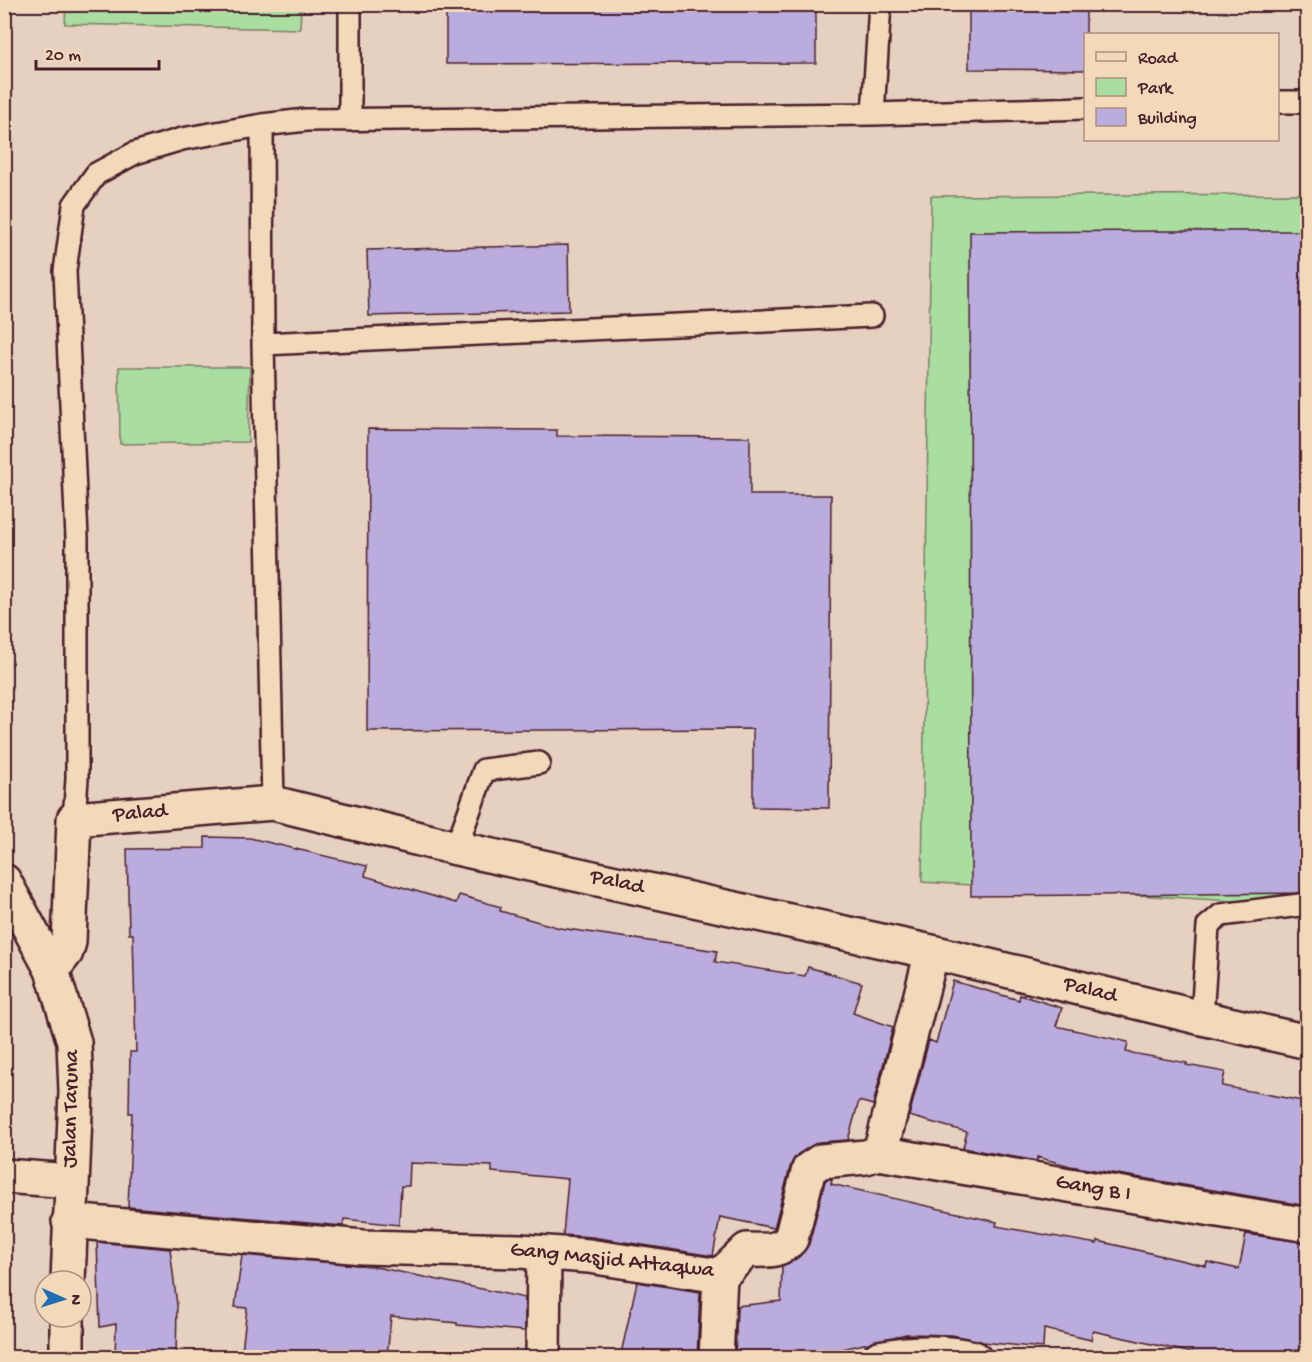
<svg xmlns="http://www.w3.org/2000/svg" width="1312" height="1362" font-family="'Gochi Hand',sans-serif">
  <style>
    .green { fill: #a9dea0; stroke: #7a7e66; stroke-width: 1.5 }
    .building { fill: #baacdc; stroke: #4a1f2b; stroke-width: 1.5 }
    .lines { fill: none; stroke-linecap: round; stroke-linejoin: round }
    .service-casing { stroke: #4a1f2b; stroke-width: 26 }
    .minor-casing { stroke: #4a1f2b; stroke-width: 38 }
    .tertiary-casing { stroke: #4a1f2b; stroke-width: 38 }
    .service { stroke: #f1d9b9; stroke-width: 21 }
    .minor { stroke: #f1d9b9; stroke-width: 33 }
    .tertiary { stroke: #f1d9b9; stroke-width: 33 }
    .labels { text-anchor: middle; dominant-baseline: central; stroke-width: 4.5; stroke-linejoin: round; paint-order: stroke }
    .street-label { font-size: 22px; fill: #4a1f2b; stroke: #f1d9b9 }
  </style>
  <rect width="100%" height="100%" fill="#e6d0c0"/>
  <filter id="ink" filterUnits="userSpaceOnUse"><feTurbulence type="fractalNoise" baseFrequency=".0167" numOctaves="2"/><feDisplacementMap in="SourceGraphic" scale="12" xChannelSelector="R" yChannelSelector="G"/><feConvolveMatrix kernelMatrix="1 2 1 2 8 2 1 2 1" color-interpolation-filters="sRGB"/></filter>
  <g filter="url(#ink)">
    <!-- green -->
    <path class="green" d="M66 5H301L300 29 65 24Z
      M1307 194 1308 769 1300 905 922 882 931 196Z
      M119 367H250L248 442 120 444Z"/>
    <!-- building -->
    <path class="building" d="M446 4H816V63L446 64Z
      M969 4H1086V70L969 69Z
      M1170 231H1308V893L971 896 970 232Z
      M568 245 569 311 369 316 367 250Z
      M368 429 557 430V436L750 437V495H831L829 808 753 807V729L367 731Z
      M205 837 250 838 367 866 365 876 456 903 459 895 501 907 500 911 560 928 717 951 715 962 805 976 808 967 862 983 853 1013 893 1027 873 1105 859 1101 848 1140 819 1142 798 1154 791 1164 774 1228 720 1217 713 1256 592 1237 563 1235 568 1179 492 1172V1166L410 1163 409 1186H401L399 1225 344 1219 343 1226 128 1207 132 1113H129L130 1052H136L133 934H129L127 849 205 848Z
      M953 981 1019 1000 1020 995 1062 1008 1056 1026 1128 1042 1126 1052 1187 1063 1186 1065 1225 1072 1222 1086 1308 1102V1206L1070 1166 1037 1157V1161L963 1148 967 1132 909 1116 929 1040 936 1043Z
      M827 1179H832L831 1184 997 1222 996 1226 1097 1244 1098 1241 1206 1266 1207 1262 1239 1269 1246 1234 1308 1243V1358H1215L1093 1331 1091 1340 1044 1329 1043 1348 982 1342 952 1335 906 1334 805 1358H735L737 1306 781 1301 782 1266 799 1257 809 1244 825 1181Z
      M97 1242 170 1249 177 1305 176 1358H115L116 1324 100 1327Z
      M242 1255 371 1266 525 1298V1331L457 1325V1323L391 1316 387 1358H330L242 1351 247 1308 235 1307Z
      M637 1282 700 1292 697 1358H620Z"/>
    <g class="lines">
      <!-- service casing -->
      <g class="service-casing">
        <path id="service" d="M350 4V120
          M1278 102H1308
          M873 114 880 4
          M262 125 263 344 273 803
          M263 344 872 316
          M74 819 77 779V538L65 271 74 205 96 174 135 153 182 139 262 125 306 120 873 114 1086 108
          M456 848 484 770 539 763
          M1202 1018 1208 926 1221 915 1300 905"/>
      </g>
      <!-- minor casing -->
      <g class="minor-casing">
        <path id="minor" d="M52 970 66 952 69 942 74 819 273 803 456 848 932 952 1202 1018 1308 1042
          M878 1153 1308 1225
          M4 1176 71 1181
          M69 1221 363 1247 520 1251 589 1256 720 1276 747 1250C765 1250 778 1253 791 1239L809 1169 821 1161 866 1157 878 1153 883 1142 932 952
          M543 1358 544 1253
          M716 1358 720 1276
          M879 1358C910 1352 943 1351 974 1358"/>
      </g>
      <!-- tertiary casing -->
      <g class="tertiary-casing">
        <path id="tertiary" d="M4 881 52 970 74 1042 76 1092 68 1281
          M67 1358V1317"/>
      </g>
      <!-- service -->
      <use href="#service" class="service"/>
      <!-- minor -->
      <use href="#minor" class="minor"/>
      <!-- tertiary -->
      <use href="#tertiary" class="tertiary"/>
    </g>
  </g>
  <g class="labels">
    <!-- street labels -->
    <g class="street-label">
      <text transform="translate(140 814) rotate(-5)">Palad</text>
      <text transform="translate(617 883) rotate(12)">Palad</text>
      <text transform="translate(1090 991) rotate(14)">Palad</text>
      <text transform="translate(72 1109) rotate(-89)">Jalan Taruna</text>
      <text transform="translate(1093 1189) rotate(10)">Gang B I</text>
      <text transform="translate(612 1261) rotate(6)">Gang Masjid Attaqwa</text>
    </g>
  </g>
  <!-- margin -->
  <rect width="1312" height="1362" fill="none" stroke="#f1d9b9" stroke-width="24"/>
  <rect x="12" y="12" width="1288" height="1338" fill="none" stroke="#4a1f2b" stroke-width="2" filter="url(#ink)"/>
  <!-- legend -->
  <rect x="1084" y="33" width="195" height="108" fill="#f1d9b9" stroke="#ae8f80" stroke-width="1.5"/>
  <rect x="1096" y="52" width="30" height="9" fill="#f1d9b9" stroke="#ae8f80" stroke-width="1.5"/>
  <text x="1138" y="63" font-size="18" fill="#4a1f2b">Road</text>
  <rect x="1096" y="78" width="30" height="18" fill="#a9dea0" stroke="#ae8f80" stroke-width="1.5"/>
  <text x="1138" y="93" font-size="18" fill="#4a1f2b">Park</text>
  <rect x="1096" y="108" width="30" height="18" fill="#baacdc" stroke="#ae8f80" stroke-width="1.5"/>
  <text x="1138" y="123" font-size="18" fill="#4a1f2b">Building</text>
  <!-- north arrow -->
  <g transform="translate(63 1299) rotate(93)"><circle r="28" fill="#f1d9b9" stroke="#ae8f80" stroke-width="1.5"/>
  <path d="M0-4.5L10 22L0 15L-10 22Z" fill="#1f6fb2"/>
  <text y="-9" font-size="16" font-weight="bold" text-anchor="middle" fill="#4a1f2b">N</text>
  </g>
  <!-- scale -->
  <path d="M36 60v9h123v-9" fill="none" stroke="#4a1f2b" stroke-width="3"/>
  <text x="45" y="60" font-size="18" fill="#4a1f2b" stroke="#f1d9b9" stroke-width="4.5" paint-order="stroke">20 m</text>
</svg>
